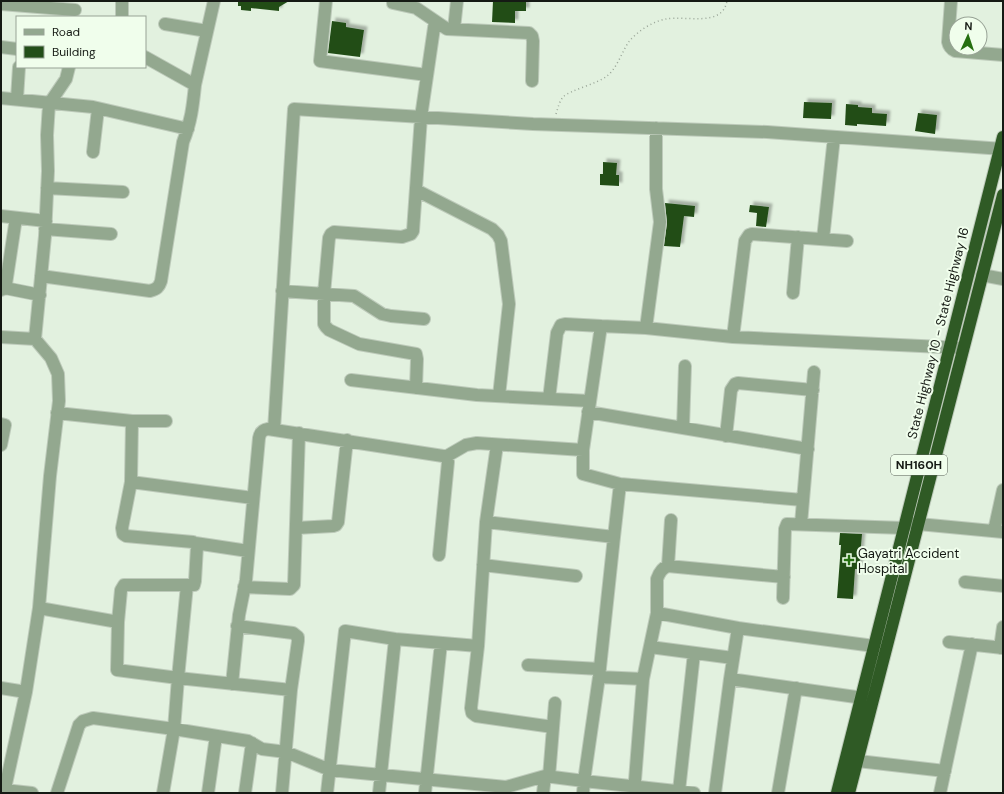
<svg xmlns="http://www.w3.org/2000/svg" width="1004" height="794" font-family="'DM Sans',sans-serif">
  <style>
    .building { fill: #234e19; filter: url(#shadow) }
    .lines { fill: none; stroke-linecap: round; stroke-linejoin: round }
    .minor-casing { stroke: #bdcaba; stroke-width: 14 }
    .highway-casing { stroke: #bdcaba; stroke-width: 14 }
    .path { stroke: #9ba799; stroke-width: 1.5; stroke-dasharray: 1 3; stroke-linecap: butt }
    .minor { stroke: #93a88f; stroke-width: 12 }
    .highway { stroke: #2f5a25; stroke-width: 12 }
    .poi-dot { fill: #256f10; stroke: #f0feec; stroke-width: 1.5 }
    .labels { text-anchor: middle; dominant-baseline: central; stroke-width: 4; stroke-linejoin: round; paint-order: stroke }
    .shield { fill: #f0feec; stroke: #575e55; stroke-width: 1 }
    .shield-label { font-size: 12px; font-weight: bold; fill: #151a14 }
    .street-label { font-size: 13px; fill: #151a14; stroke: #f0feec }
    .poi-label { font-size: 13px; fill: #151a14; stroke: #f0feec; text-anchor: start }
  </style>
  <defs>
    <filter id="shadow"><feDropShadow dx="3.5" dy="-3.5" stdDeviation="1" flood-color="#0004"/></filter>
  </defs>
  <rect width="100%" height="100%" fill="#e2f1df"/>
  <!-- building -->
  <path class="building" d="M238 1H289L279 7V11L251 8V11L241 10V6H238Z
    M493 1H526V11H515V23L492 22Z
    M332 21 346 23V27L364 30 360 57 328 53Z
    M804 102 832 103 831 119 803 118Z
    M846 104 858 105V107L872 108V113L887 114 886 126 857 124V126L845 125Z
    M918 113 937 115 935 134 915 131Z
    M603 162 617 163 616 175H619V186L600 185V174H603Z
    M665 203 695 206 694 217 684 216 680 247 664 246 667 223Z
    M750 205 769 207 766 227 756 226 757 213 749 212Z
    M840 533 862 534 859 569H855L853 599 837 598 841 545H839Z"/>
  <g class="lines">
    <!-- minor casing -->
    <g class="minor-casing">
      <path id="minor" d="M326 1 320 61 427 75
        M393 1V3L416 8 447 29 529 33 532 36 533 41 532 81
        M951 1 948 42C949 47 951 49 955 51L1003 55
        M1 4 75 10
        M122 17V1
        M165 24 207 31
        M454 29 457 1
        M1 47 17 49
        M195 85 214 1
        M1 98 93 107 188 129
        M17 99 19 67
        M93 152 98 109
        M47 188 123 192
        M416 190 492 229 498 235 501 241 509 304 499 396
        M1 216 46 221
        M45 229 111 234
        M823 239 834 137
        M982 275 1003 279
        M41 276 150 291C157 289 159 287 161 281L183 142C191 123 193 105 195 85L145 57
        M5 288 40 295
        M1 290 5 288 6 284 16 218
        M282 291 354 296 382 314 391 316 424 319
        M793 293 798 237
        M646 328 660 222 656 189V128
        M1 337 35 339
        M733 337 745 241 749 235 752 234 847 241
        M351 380 477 395 590 401
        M416 388 417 359 416 354 359 344 329 330 326 327 324 324V294L329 238 331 234 334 232 402 237 411 234 413 231 421 117 435 21
        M549 399 557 333 561 325 565 324 601 326
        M588 412 808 449
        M57 413 132 421H166
        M132 421 131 482 122 528 123 534 126 536 193 542 197 546 195 581 194 585H187L178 678 291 690
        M1 424 5 425 1 445
        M683 428 685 366
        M274 430 294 109 533 124 767 132 1003 149
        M726 436 731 390 735 384 738 383 813 390
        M131 482 253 498
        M620 484 803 500
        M486 522 497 445
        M908 523 1003 532
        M801 524 814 372
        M296 528 333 526 336 525 338 522 347 440
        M994 531 1003 490
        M614 537 620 484 583 474V450L601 326 646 328 733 337 963 348
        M195 543 248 551
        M439 555 448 462 447 456
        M483 565 576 576
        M668 566 671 520
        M965 582 1003 586
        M244 587 290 589 294 585 299 433
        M783 598 785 529 787 524 904 528
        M39 608 118 622 117 670 178 678 174 729 248 741 262 749 286 752 330 770 506 787 545 776 584 781 599 677 614 537 486 522 478 646 395 639
        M657 613V579C659 573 662 568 668 566L784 577
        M118 622 121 590 124 585H187
        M237 626 293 633 298 637V641L291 690 282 793
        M738 628 874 646
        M949 642 1003 648
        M478 646 471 708 472 713 476 716 553 727
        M650 647 733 658
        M1000 648 1003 627
        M528 665 600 669
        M599 677 643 679 657 613 738 628 730 679
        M232 684 239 615 246 580 259 438C260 433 262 430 268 429L443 456H447L466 445 477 443 583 450
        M1 688 26 692
        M858 761 945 771
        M549 777 555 703
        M4 790 32 793
        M679 791 694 653
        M4 793 26 692 39 608 50 476 59 401 58 374 51 358 35 339 45 236 48 171 47 135 49 104 66 79 69 67
        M57 793 79 725 83 721 93 718 174 729 163 793
        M208 793 216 736
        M245 793 252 743
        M327 793 345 631 395 639 379 793
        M425 793 441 643
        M543 793 545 776
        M583 793 584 781 694 793
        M634 793 643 679
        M715 793 730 679 870 699
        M778 793 796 688
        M940 793 972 644"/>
    </g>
    <!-- highway casing -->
    <g class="highway-casing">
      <path id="highway" d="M837 793 1003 137
        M849 793 1003 195"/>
    </g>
    <!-- path -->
    <path class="path" d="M556 114C558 108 559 102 563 97 570 90 597 84 607 76 617 68 621 54 628 43 636 32 653 21 666 19 685 15 722 28 727 1"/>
    <!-- minor -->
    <use href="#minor" class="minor"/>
    <!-- highway -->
    <use href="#highway" class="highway"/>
  </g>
  <!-- markers -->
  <path class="poi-dot" d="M847 554h4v4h4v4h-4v4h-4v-4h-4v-4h4z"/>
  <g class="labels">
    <!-- shield labels -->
    <rect class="shield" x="891" y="455" width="56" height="20" rx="3"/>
    <g class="shield-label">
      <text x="919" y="465">NH160H</text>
    </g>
    <!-- street labels -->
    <g class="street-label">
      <text transform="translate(938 333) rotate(-76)">State Highway 10 - State Highway 16</text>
    </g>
    <!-- poi labels -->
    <g class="poi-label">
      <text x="858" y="553">Gayatri Accident<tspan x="858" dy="15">Hospital</tspan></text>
    </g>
  </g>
  <!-- border -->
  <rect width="1004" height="794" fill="none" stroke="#151a14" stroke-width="4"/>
  <!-- legend -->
  <rect x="16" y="16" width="130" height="52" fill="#f0feec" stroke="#98a396"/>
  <rect x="24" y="29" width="20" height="6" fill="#93a88f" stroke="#98a396"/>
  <text x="52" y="36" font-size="12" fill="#151a14">Road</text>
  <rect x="24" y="46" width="20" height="12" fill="#234e19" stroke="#98a396"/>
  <text x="52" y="56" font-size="12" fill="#151a14">Building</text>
  <!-- north arrow -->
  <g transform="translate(968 36) rotate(3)"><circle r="19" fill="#f0feec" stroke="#98a396"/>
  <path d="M0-3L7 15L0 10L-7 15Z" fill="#256f10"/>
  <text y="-6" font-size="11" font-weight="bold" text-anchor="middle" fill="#151a14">N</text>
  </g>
</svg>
